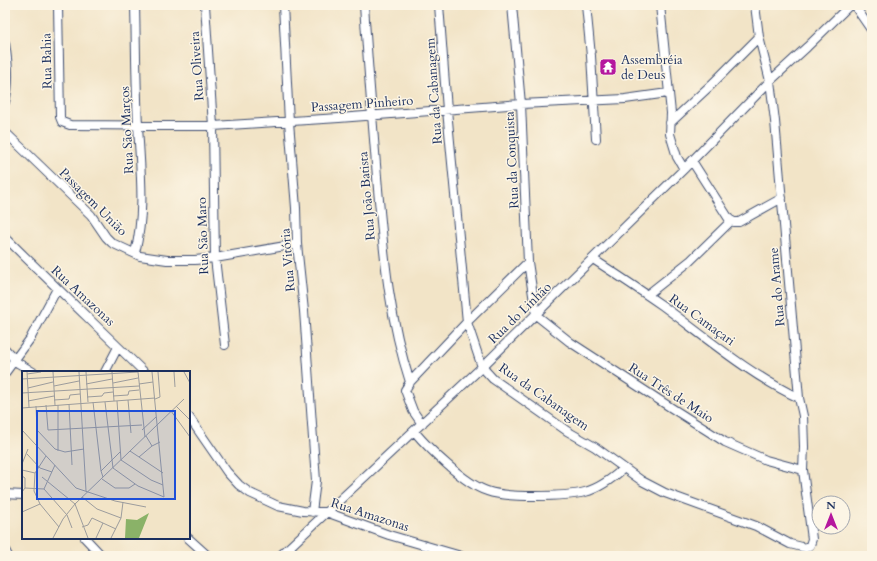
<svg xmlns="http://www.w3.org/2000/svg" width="877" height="561" font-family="Cardo,serif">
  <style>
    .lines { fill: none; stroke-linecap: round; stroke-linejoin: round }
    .minor-casing { stroke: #3b4a6e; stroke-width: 10 }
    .minor { stroke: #fff; stroke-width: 8 }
    .labels { text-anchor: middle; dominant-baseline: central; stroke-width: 3; stroke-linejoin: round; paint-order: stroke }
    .poi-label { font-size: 13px; fill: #1b2f5e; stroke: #fcf5e5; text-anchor: start }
    .street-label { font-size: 13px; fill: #1b2f5e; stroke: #fcf5e5 }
    .inset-road { fill: none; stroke: #9c9c9d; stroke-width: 1 }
    .view { fill: #1d4ed8; fill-opacity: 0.15; stroke: #1d4ed8; stroke-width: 2 }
    .inset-edge { fill: none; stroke: #1b2f5e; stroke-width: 2 }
  </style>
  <rect width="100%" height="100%" fill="#fcf5e5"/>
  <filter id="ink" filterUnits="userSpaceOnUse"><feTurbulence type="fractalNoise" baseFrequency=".025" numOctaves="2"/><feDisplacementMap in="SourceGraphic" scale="8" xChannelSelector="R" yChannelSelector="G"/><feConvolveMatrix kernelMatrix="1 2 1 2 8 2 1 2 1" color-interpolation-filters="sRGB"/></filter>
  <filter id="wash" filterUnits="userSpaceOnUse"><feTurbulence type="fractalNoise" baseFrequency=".012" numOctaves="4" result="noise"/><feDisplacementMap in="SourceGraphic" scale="16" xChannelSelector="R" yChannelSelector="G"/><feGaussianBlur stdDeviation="0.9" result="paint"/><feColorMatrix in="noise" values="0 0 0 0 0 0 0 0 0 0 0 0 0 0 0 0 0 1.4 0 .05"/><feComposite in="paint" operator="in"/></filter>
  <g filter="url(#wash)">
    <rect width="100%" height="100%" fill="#f2e4c7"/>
  </g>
  <g filter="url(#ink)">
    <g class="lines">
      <!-- minor casing -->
      <g class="minor-casing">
        <path id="minor" d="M58 5 60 117 62 122 70 125 213 126 339 118 521 104 625 99 668 93
          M135 5C136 45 136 85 138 125 140 168 146 210 135 253
          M205 5 213 126 215 258 225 345
          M283 5 289 122 296 208 297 244 304 311 316 481 312 512
          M364 5C368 66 373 128 378 189 384 256 389 318 410 382
          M439 5 447 110 467 322 482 367 493 379 513 393 567 431 595 447 642 481 665 493 756 526 790 544 806 548 810 545 812 539 803 470 804 447 803 416 799 398 775 121 770 81 759 37 755 5
          M512 5 521 104 528 262 536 315 570 342 670 407 725 442 766 460 803 470
          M586 5 591 56 596 139
          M660 5 671 113 670 134 677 157 684 169
          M854 5 872 31
          M5 43C8 63 10 82 5 102
          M670 123 712 84 759 37
          M5 132 91 215 106 237 112 243 140 256 167 260H195L215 258 297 244
          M692 161 729 219 734 222H739L782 198
          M5 237C51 283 98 327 144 372
          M593 259C616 274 640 290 663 306 708 339 750 375 799 398
          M647 295 690 261 731 221
          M5 349 18 363 33 372
          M105 372 118 347
          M5 373 30 339 57 289
          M189 417 227 472 239 485 250 493 278 506 303 511 326 512 389 535 461 556
          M422 424 413 411 405 390 410 382 467 322 528 262
          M414 431C429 449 465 484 487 491 506 498 565 497 585 492 600 488 613 478 624 468
          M5 494 23 495
          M85 538 102 556
          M188 538 208 556
          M289 548 297 556
          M5 550 8 556
          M280 556 482 367 684 169 770 81 807 47 850 5"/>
      </g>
      <!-- minor -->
      <use href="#minor" class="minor"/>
    </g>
  </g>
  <!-- icons -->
  <defs>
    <g id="temple-square" transform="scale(0.9)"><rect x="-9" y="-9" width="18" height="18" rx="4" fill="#b5179e" stroke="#fcf5e5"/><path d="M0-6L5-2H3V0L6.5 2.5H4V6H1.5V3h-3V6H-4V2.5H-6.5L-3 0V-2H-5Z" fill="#fff"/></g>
  </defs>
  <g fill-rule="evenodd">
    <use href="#temple-square" x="608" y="67"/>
  </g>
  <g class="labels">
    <!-- poi labels -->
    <g class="poi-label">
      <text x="621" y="60">Assembréia<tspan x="621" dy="15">de Deus</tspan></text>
    </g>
    <!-- street labels -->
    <g class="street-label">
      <text transform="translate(47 61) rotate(-91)">Rua Bahia</text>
      <text transform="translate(197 66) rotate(-94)">Rua Oliveira</text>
      <text transform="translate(434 91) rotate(-94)">Rua da Cabanagem</text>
      <text transform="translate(362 104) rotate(-4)">Passagem Pinheiro</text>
      <text transform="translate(127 130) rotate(-93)">Rua São Marços</text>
      <text transform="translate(512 160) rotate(-93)">Rua da Conquista</text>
      <text transform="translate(367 196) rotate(-95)">Rua João Batista</text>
      <text transform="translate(93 202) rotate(45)">Passagem União</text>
      <text transform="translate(203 236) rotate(-92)">Rua São Maro</text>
      <text transform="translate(288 260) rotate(-95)">Rua Vitória</text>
      <text transform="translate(777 287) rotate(-95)">Rua do Arame</text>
      <text transform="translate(83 296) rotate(43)">Rua Amazonas</text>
      <text transform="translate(520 313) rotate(-44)">Rua do Linhão</text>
      <text transform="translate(702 320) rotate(36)">Rua Camaçari</text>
      <text transform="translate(671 393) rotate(33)">Rua Três de Maio</text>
      <text transform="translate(544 397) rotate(35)">Rua da Cabanagem</text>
      <text transform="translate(370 515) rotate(18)">Rua Amazonas</text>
    </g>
  </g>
  <!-- overview -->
  <g transform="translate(22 371)">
    <rect width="168" height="168" fill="#f2e4c7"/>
    <path d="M127 142 117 167H103L104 148 115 149Z" fill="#8ab268"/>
    <path class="inset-road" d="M5 1 7 36M31 1 33 34M57 1 64 120M64 1 66 31M90 1 92 30M116 1 123 66M152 1 153 16M162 1 168 12M5 3 19 1M0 8 116 1M91 12 116 7M64 13 90 8M117 13 131 11M32 15 57 10M6 17 31 11M0 22 117 15M91 25 106 24 107 20 117 19M65 26 80 25 82 22 91 21M133 28 138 26 136 1M32 29 47 28 48 24 58 23M106 29 109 62M6 30 32 25M95 30 99 89 129 109 141 114M71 31 79 100M83 31 91 97 116 115 142 126 130 1M47 33 50 94M24 34 26 59 120 54M36 34V80M14 35 15 59 33 78 43 81 62 78M154 35 168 49M0 37 133 27M149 40 168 66M0 59 54 117 93 130 124 136M120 59 134 46M124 65 130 75 138 71M108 80 141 102M5 83 18 97 30 101M24 85 13 102 12 120 18 133 37 156M117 86 130 75M0 93 6 78M0 99 13 102M0 105 3 107V117L0 121M20 106 53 133 66 167M81 106 79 100 98 81M80 108 93 117H107L113 113M3 117 22 118 45 144 50 157M22 118 33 94M60 126 75 138 99 147M0 141 18 133M60 156 66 154 70 147 94 158M31 167 41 148 53 133 162 28M74 167 81 152M89 167 99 147 101 131"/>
    <path class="view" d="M15 40H153V128H15Z"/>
    <rect width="168" height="168" class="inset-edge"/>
  </g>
  <!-- margin -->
  <rect width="877" height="561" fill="none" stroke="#fcf5e5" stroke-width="20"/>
  <!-- north arrow -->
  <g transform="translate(831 515)"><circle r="19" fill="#fcf5e5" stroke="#a2a6af"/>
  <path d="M0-3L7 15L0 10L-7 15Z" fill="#b5179e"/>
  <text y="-6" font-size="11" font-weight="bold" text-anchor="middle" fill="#1b2f5e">N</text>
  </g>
</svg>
